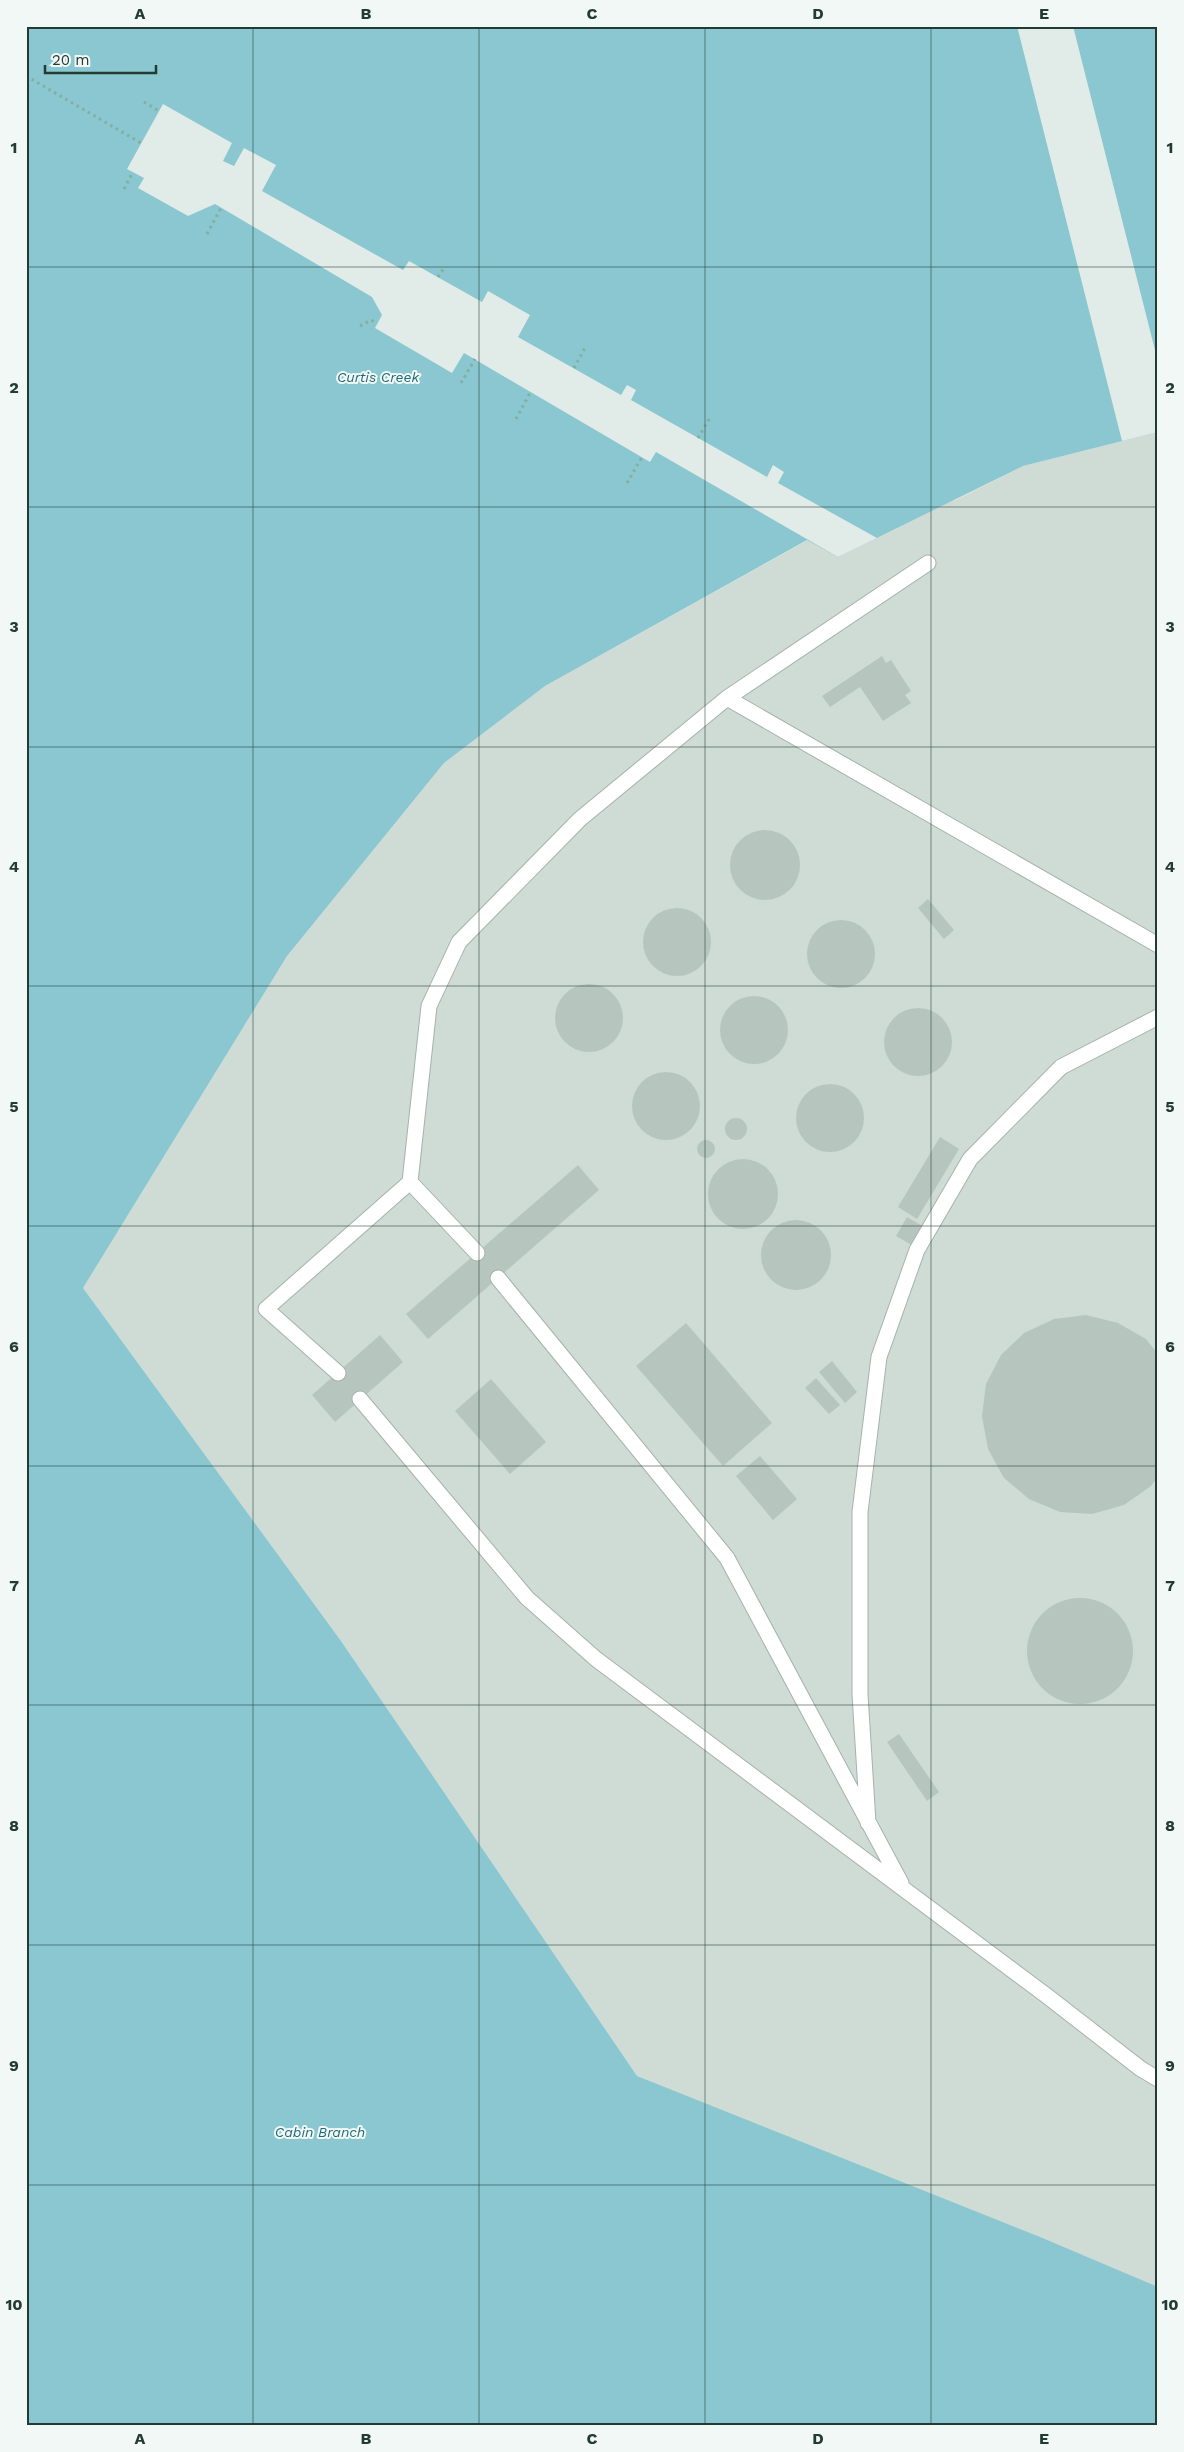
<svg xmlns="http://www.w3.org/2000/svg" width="1184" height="2452" font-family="'Work Sans',sans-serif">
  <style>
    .built { fill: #cfdbd5 }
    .water { fill: #8ac7d0 }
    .pier { fill: #e1ebe7 }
    .building { fill: #b6c6bf }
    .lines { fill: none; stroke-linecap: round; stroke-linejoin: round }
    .service-casing { stroke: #a4b3ae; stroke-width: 17 }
    .path { stroke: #82af9f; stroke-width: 3; stroke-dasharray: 2.5 4; stroke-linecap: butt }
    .service { stroke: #fff; stroke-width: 15 }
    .grid { fill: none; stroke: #223c34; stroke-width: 1; stroke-opacity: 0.55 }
    .labels { text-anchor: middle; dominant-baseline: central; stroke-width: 4; stroke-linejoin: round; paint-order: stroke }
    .water-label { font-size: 14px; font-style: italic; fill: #1d6b77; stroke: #f2f8f5 }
    .neatline { fill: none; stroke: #223c34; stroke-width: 2 }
    .grid-label { font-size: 16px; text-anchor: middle; font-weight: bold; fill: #223c34 }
  </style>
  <rect width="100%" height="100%" fill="#e1ebe7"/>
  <!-- built -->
  <path class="built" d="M1158 432V2290L637 2076 341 1641 83 1288 287 956 444 763 545 686 808 540 956 500 1023 466Z"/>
  <!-- water -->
  <path class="water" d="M26 26H1158V432L1023 466 838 557 807 540 545 686 444 763 287 956 83 1288 341 1641 637 2076 1040 2237 1158 2287V2426H26Z"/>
  <!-- pier -->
  <path class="pier" d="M1017 26H1073L1158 362V432L1122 441Z
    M163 104 232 143 223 161 234 166 244 148 276 165 262 191 403 270 409 261 482 302 488 291 530 315 518 337 621 395 627 385 636 390 631 400 767 477 773 465 784 472 778 483 877 538 838 557 656 452 650 462 464 353 452 373 375 328 382 315 372 297 215 204 188 216 138 188 144 178 127 169Z"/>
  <!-- building -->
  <path class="building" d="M882 656 886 663 891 660 911 691 905 695 911 703 883 721 860 687 830 707 822 696Z
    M730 865a35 35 0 1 1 70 0a35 35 0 1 1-70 0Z
    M928 899 954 930 944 939 918 908Z
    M643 942a34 34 0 1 1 68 0a34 34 0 1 1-68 0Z
    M807 954a34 34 0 1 1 68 0a34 34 0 1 1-68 0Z
    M555 1018a34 34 0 1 1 68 0a34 34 0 1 1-68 0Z
    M720 1030a34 34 0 1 1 68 0a34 34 0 1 1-68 0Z
    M884 1042a34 34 0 1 1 68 0a34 34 0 1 1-68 0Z
    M632 1106a34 34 0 1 1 68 0a34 34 0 1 1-68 0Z
    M796 1118a34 34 0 1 1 68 0a34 34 0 1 1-68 0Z
    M725 1129a11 11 0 1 1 22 0a11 11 0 1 1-22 0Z
    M940 1137 959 1149 917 1219 898 1207Z
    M697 1149a9 9 0 1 1 18 0a9 9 0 1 1-18 0Z
    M708 1194a35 35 0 1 1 70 0a35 35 0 1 1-70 0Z
    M578 1165 599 1190 428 1339 406 1314Z
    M907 1217 926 1228 915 1247 896 1236Z
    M761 1255a35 35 0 1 1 70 0a35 35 0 1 1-70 0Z
    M1086 1315 1118 1323 1146 1339 1158 1354V1477L1151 1486 1124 1505 1092 1514 1060 1512 1029 1499 1004 1478 988 1449 982 1416 986 1384 1001 1355 1024 1333 1054 1319Z
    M686 1323 772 1423 723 1466 636 1366Z
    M380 1335 403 1362 335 1422 312 1395Z
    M832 1361 857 1392 845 1403 819 1372Z
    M816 1378 840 1405 829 1414 805 1388Z
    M491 1379 546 1442 510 1474 455 1411Z
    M760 1456 797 1499 773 1520 736 1476Z
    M1027 1651a53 53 0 1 1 106 0a53 53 0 1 1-106 0Z
    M899 1734 939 1792 927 1801 887 1742Z"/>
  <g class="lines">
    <!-- service casing -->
    <g class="service-casing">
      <path id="service" d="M727 698 1158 945
        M410 1182 429 1006 459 942 580 819 727 698 928 563
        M498 1278 727 1558 901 1883
        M338 1373 266 1309 410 1182 477 1253
        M360 1399 527 1598 596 1659 1047 1996 1141 2069 1158 2079
        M868 1823 860 1694V1512L879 1357 917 1250 970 1159 1061 1067 1158 1017"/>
    </g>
    <!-- path -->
    <path class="path" d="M26 76 141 143
      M144 102 159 111
      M124 189 133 172
      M207 234 221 208
      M438 277 444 268
      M360 326 371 320 377 323
      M574 368 586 346
      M461 383 475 359
      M516 419 531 391
      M698 438 710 418
      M627 483 642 457"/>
    <!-- service -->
    <use href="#service" class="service"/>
  </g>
  <!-- grid -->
  <path class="grid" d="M253 26V2426M479 26V2426M705 26V2426M931 26V2426M26 267H1158M26 507H1158M26 747H1158M26 986H1158M26 1226H1158M26 1466H1158M26 1705H1158M26 1945H1158M26 2185H1158"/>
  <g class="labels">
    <!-- water labels -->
    <g class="water-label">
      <text x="378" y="377">Curtis Creek</text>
      <text x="320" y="2132">Cabin Branch</text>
    </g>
  </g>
  <!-- border -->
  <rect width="1184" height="2452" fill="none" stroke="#f2f8f5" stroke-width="55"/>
  <!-- scale -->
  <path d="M45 65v8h111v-8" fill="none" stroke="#223c34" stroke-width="2.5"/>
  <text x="52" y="65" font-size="15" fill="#223c34" stroke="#f2f8f5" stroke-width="4" paint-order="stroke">20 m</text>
  <rect x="28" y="28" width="1128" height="2396" class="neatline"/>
  <g class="grid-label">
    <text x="140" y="19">A</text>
    <text x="366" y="19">B</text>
    <text x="592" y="19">C</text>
    <text x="818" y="19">D</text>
    <text x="1044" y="19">E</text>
    <text x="14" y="153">1</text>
    <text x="1170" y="153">1</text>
    <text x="14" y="393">2</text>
    <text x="1170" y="393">2</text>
    <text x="14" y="632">3</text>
    <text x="1170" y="632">3</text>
    <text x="14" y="872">4</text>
    <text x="1170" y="872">4</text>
    <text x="14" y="1112">5</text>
    <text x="1170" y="1112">5</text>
    <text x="14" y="1352">6</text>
    <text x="1170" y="1352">6</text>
    <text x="14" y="1591">7</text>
    <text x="1170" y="1591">7</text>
    <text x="14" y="1831">8</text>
    <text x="1170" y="1831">8</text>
    <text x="14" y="2071">9</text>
    <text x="1170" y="2071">9</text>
    <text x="14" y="2310">10</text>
    <text x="1170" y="2310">10</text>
    <text x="140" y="2444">A</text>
    <text x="366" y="2444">B</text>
    <text x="592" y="2444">C</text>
    <text x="818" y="2444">D</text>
    <text x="1044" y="2444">E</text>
  </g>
</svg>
